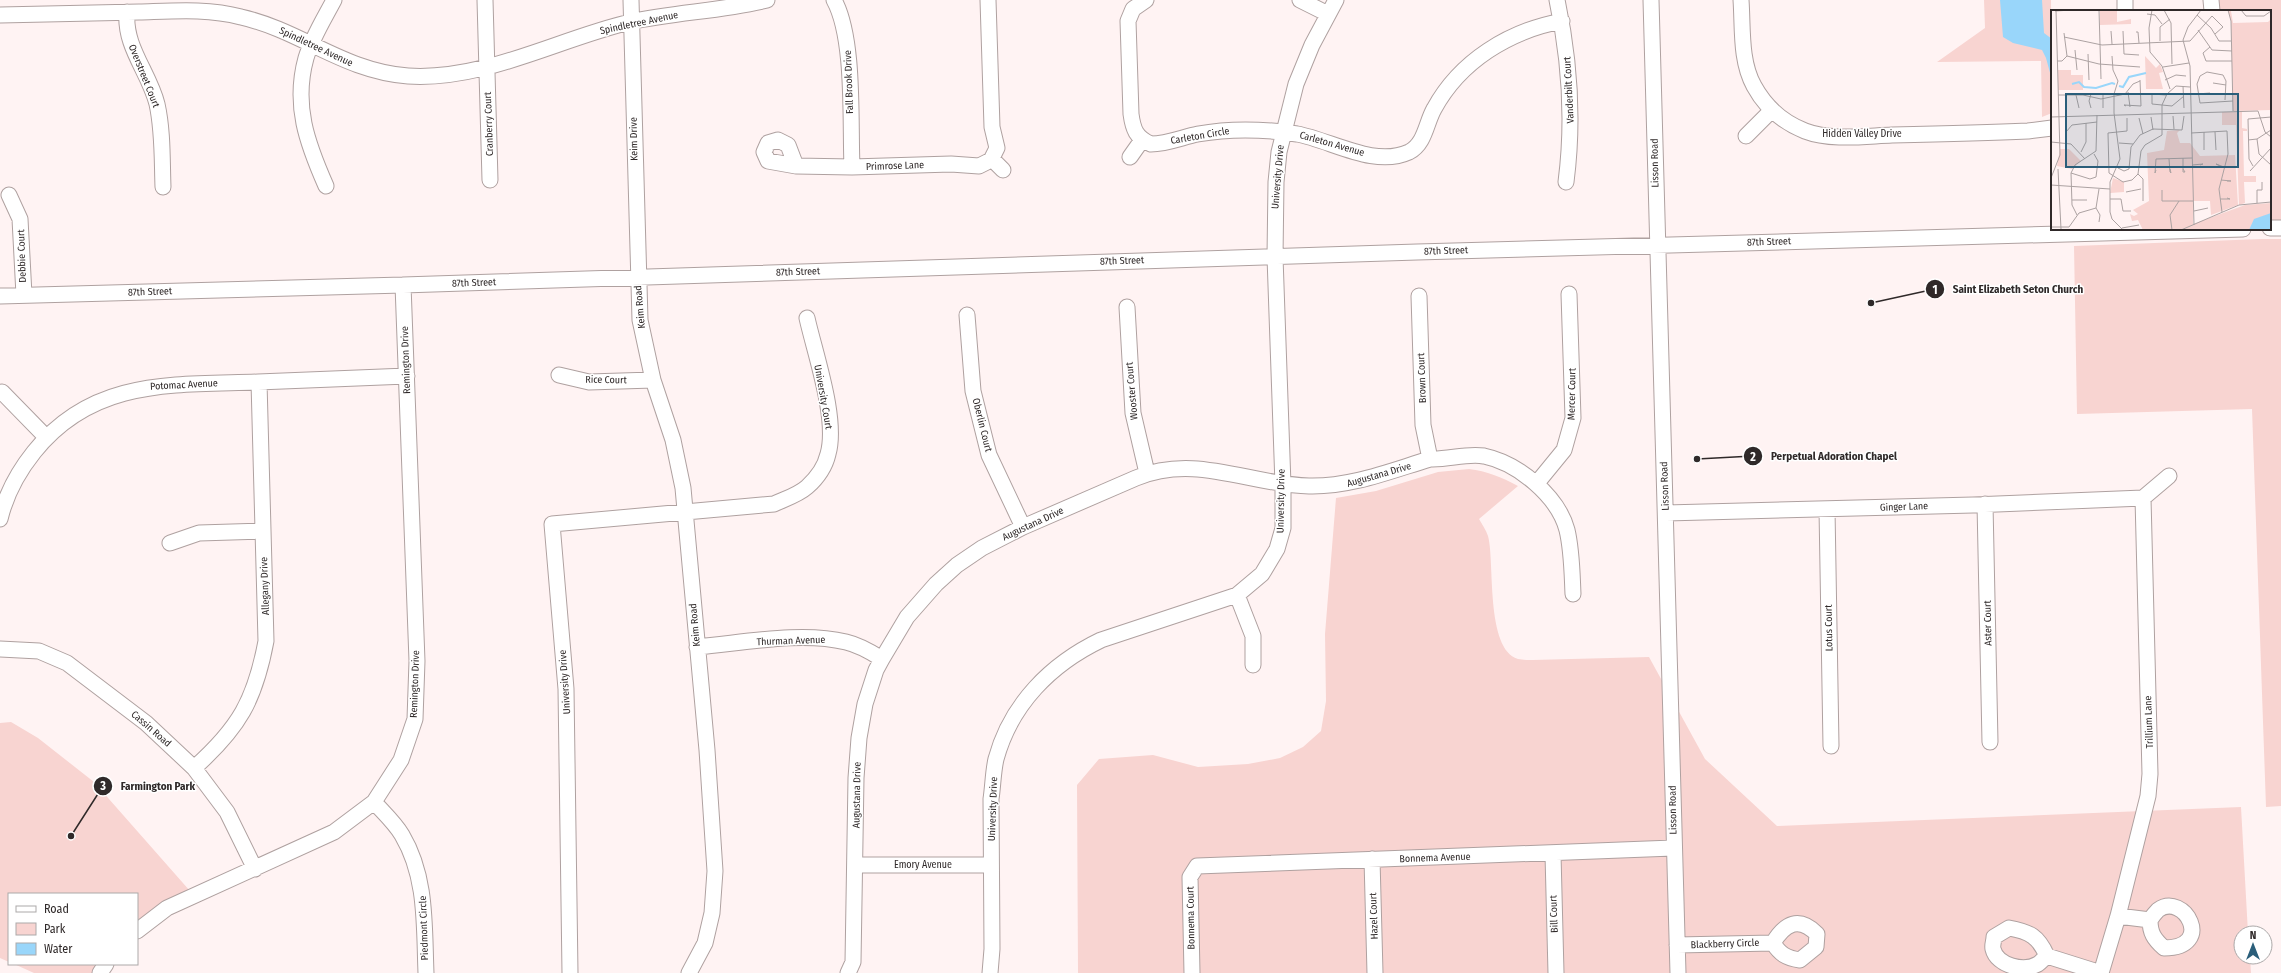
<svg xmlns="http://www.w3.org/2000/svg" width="2281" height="973" font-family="'Fira Sans Condensed',sans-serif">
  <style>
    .green { fill: #f8d4d1 }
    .water { fill: #99d6fa }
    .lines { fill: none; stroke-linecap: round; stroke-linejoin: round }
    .minor-casing { stroke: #afa1a0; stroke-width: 17 }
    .minor { stroke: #fff; stroke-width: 15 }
    .labels { text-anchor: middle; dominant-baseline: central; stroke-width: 3; stroke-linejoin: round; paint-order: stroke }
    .street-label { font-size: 10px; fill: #2f2929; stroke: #fff }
    .inset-river { fill: none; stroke: #99d6fa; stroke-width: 2 }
    .inset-road { fill: none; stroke: #aca2a2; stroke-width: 1 }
    .view { fill: #2a5e7a; fill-opacity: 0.15; stroke: #2a5e7a; stroke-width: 2 }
    .inset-edge { fill: none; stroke: #2f2929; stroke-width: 2 }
    .leader { fill: none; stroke: #2f2929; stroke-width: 1.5 }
    .callout-dot { fill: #2f2929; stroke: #fff; stroke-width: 1.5 }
    .mark-label { font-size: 12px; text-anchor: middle; font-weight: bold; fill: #fff }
    .callout-label { font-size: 11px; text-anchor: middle; font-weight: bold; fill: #2f2929; stroke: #fff; stroke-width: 3; stroke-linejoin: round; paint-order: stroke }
  </style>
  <rect width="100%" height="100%" fill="#fff3f3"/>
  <!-- green -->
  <path class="green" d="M1984 0H2051L2052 113 2042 117 2041 61 1937 62 1985 28Z
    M2211 0H2281V220L2270 221V11H2212Z
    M2262 239H2281V806L2266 807 2252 409 2077 414 2074 246Z
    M1469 469C1487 471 1501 477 1518 486L1479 519C1482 524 1486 530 1488 536 1495 561 1485 649 1518 659 1523 660 1529 660 1533 660L1649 657 1705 759 1777 826 2241 807 2248 933H2241V957H2250L2251 973H1078L1077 785 1099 759 1153 755 1198 767 1248 764 1280 758 1303 747 1321 731 1326 701 1325 634 1336 498 1376 491 1438 472Z
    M11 722 38 738 94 782 190 891 137 923V894H9V962L0 958V723Z
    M14 964H100L93 973H34Z"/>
  <!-- water -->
  <path class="water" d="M2000 0H2042L2044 33 2052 39V80L2046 58 2042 50 2013 43 2003 37Z"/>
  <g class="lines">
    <!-- minor casing -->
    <g class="minor-casing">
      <path id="minor" d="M485 0 490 180
        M631 0 640 320 653 380 673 440 683 488 707 750 715 871 712 913 705 943 689 973
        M834 0C855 38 850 122 852 167
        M1146 0 1133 9 1128 21 1131 114C1133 129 1136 138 1151 144 1167 144 1183 137 1198 134 1231 128 1264 129 1297 134 1331 140 1374 168 1409 152 1425 144 1426 123 1434 109 1460 61 1509 31 1562 21
        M1300 0 1328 14
        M1557 0C1570 61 1574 120 1566 182
        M1651 0 1678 973
        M1741 0C1743 28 1740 61 1754 86 1766 108 1782 122 1805 131 1831 141 1865 136 1892 135 1938 134 1983 133 2028 131L2052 128
        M2125 0V11
        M2211 0 2212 11
        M127 12C124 47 149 72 157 104 163 131 162 160 163 187
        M0 15C46 14 93 13 139 12 173 11 208 8 241 17 302 31 343 71 408 76 484 81 558 39 630 22 676 12 722 11 767 0
        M1746 136 1771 111
        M1130 157 1142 140
        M992 159 1003 170
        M796 166 788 145 778 140 768 143 764 152 768 161 796 166 852 167 951 164 979 166 991 160 997 148 992 127 988 0
        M326 186C307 143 293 105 306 58 312 38 324 19 334 0
        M9 195 20 219 24 295
        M2270 228H2281
        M0 296 403 285 1417 252 2243 229
        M1419 296 1423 425 1430 459
        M1127 307 1133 413 1147 473
        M967 315 973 391 989 455 1023 527
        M559 375 589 382 653 380
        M2 392 46 437
        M1537 483 1564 450 1573 418 1569 294
        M2143 498 2169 476
        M1985 504 1990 742
        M1827 509 1831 746
        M1666 513 1973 505 2143 498
        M0 519C6 494 18 472 34 452 93 378 173 385 258 382 308 380 357 378 407 376
        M170 543 199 533 263 531
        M1237 595 1253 636V665
        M697 647C743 643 801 631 846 642 859 645 871 652 882 659
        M0 649 39 651 67 663 146 723 194 768 227 812 255 869
        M194 768C239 728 255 700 266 641L259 382
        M374 802C383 812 395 823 402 835 427 877 424 925 426 973
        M1553 854 1556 973
        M1372 859 1375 973
        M856 865H991
        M2118 916 2150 920C2152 917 2155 913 2158 910 2184 891 2216 948 2164 948 2154 939 2150 933 2150 920
        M137 931 167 908 334 832 374 802 401 760 415 719 417 661 403 285
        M1677 945 1773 943C1785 923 1799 916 1817 934L1816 947 1800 960C1786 958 1780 954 1773 943
        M2047 956C2044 958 2041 962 2038 964 2024 972 1997 966 1993 949 1992 945 1994 941 1994 937L2009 928C2030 932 2038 936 2047 956L2101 973
        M100 973 106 964
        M570 973 566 689 552 524 774 504C785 499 798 495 807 487 816 479 825 467 828 454 838 419 815 354 807 318
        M848 973 853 962 856 778 859 738 865 704 876 670 882 659 907 617 936 584 957 565 982 548 1023 527 1136 478C1196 453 1250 485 1309 486 1351 487 1390 471 1430 459 1448 460 1466 453 1484 456 1518 463 1558 496 1567 530 1572 551 1572 573 1573 594
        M990 973 992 949 991 799C993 786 993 772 996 759 1011 704 1051 664 1101 640L1237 595 1262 574 1277 549 1283 528V485L1275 257 1276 182 1279 152 1296 84 1312 45 1336 0
        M1192 973 1190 877 1197 866 1673 848
        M2101 973 2118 916 2148 796 2150 774 2143 498"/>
    </g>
    <!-- minor -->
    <use href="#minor" class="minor"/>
  </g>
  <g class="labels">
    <!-- street labels -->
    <g class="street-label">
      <text transform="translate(639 23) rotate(-12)">Spindletree Avenue</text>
      <text transform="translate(316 47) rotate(25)">Spindletree Avenue</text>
      <text transform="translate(144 76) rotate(68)">Overstreet Court</text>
      <text transform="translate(849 82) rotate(-92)">Fall Brook Drive</text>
      <text transform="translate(1569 90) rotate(-93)">Vanderbilt Court</text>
      <text transform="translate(489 124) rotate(-92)">Cranberry Court</text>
      <text x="1862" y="134">Hidden Valley Drive</text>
      <text transform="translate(1200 136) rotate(-10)">Carleton Circle</text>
      <text transform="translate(634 139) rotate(-91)">Keim Drive</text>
      <text transform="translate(1332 144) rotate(16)">Carleton Avenue</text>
      <text transform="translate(1655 163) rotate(-91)">Lisson Road</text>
      <text transform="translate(895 166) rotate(-2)">Primrose Lane</text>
      <text transform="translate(1278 177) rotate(-85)">University Drive</text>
      <text transform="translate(1769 242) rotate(-2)">87th Street</text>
      <text transform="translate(1446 251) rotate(-2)">87th Street</text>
      <text transform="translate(22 256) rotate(-92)">Debbie Court</text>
      <text transform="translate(1122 261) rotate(-2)">87th Street</text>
      <text transform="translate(798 272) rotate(-2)">87th Street</text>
      <text transform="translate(474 283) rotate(-2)">87th Street</text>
      <text transform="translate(150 292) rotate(-2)">87th Street</text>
      <text transform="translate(640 307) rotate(-95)">Keim Road</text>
      <text transform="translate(406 360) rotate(-92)">Remington Drive</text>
      <text transform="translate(1422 378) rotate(-92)">Brown Court</text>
      <text transform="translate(606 380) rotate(1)">Rice Court</text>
      <text transform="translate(184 385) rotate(-3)">Potomac Avenue</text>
      <text transform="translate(1132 391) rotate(-95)">Wooster Court</text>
      <text transform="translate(1572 394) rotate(-89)">Mercer Court</text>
      <text transform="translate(823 397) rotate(80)">University Court</text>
      <text transform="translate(982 425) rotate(76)">Oberlin Court</text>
      <text transform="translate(1379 475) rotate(-16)">Augustana Drive</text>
      <text transform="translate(1665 486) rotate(-92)">Lisson Road</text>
      <text transform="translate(1281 501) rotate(-89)">University Drive</text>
      <text transform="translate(1904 507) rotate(-2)">Ginger Lane</text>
      <text transform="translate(1033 524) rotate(-25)">Augustana Drive</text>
      <text transform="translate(265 586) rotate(-92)">Allegany Drive</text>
      <text transform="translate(1988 623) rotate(-91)">Aster Court</text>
      <text transform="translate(695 625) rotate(-95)">Keim Road</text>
      <text transform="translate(1829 628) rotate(-91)">Lotus Court</text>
      <text transform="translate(791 641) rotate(-2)">Thurman Avenue</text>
      <text transform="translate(565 682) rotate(-94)">University Drive</text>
      <text transform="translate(415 684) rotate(-88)">Remington Drive</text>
      <text transform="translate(2149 722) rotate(-92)">Trillium Lane</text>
      <text transform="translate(151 729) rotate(41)">Cassin Road</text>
      <text transform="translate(857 795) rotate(-89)">Augustana Drive</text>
      <text transform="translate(993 809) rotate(-88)">University Drive</text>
      <text transform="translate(1673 810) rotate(-91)">Lisson Road</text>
      <text transform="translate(1435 858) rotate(-2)">Bonnema Avenue</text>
      <text x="923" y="865">Emory Avenue</text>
      <text transform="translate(1554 914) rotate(-92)">Bill Court</text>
      <text transform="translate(1374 916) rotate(-92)">Hazel Court</text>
      <text transform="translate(1191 918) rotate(-91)">Bonnema Court</text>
      <text transform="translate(424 928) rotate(-92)">Piedmont Circle</text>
      <text transform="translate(1725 944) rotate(-2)">Blackberry Circle</text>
    </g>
  </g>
  <!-- overview -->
  <g transform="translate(2051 10)">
    <rect width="220" height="220" fill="#fff3f3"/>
    <path d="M49 0H66V12L80 9V14L49 15ZM177 0 180 1 182 13 217 12 220 9V100L182 101 180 11ZM94 46 105 58 109 54 112 62 108 63 112 79H95ZM7 60H20V65H32V80H7ZM171 102H191V118L196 119V121H192L193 166H205V172H193L194 193 188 195 185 115H171ZM129 120 126 123 129 133H139L149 146 184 145 187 195 160 205 159 191H142V214L194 195 220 193V220H92L87 210 81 211 79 204 83 206 87 204 82 200 98 191 96 143 113 140 116 121ZM9 139H18L30 151 21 159 6 156ZM62 168 73 172V182L59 183Z" fill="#f8d4d1"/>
    <path d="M220 203V220H198L203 209Z" fill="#99d6fa"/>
    <path class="inset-river" d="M21 74 28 72 33 77 45 78 61 73 64 74M68 76 72 77 78 67 95 63"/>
    <path class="inset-road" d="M48 0 50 69M101 0 98 18 99 42 111 56 119 79M113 0 120 13 121 54M177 0 180 11 182 101M190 0 195 6H213L220 1M4 1 21 0M96 4 104 5 111 14M146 5 160 18 168 31H180M147 20 161 40 181 41M60 21 61 34M72 21 73 44 88 45M85 22H87L88 33M13 23 16 46M13 27 51 35 139 31 161 6 172 17 164 24M109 31V17L119 9M159 37 152 43 155 51H181M24 40 26 60M37 44 38 70M16 46 48 54 89 57M61 46 62 60 67 71 63 84V103L69 149 59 172V202L61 209 72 220M6 51H11L16 46M112 57 138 53M149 66 146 74 149 93 182 91M149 66 156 62 172 65 175 71 174 90M114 70 125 65 135 66M162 73 175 75M132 76 133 98M77 82 79 97M52 83V98M146 84 159 83M7 85H32L50 89 74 84 82 74 89 71M25 85 28 98M115 85 101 84V94L121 96 133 86M75 96 73 95 90 96 89 70M40 98 38 91 40 84M122 106 123 119M0 107 207 101 214 122 220 127M100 107 102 120M76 108V121L57 123 58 163 72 172 81 170 87 164 90 141 94 135 111 125V95L116 84 125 76 139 77M88 108 92 124M131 120 133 106M153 122V140M164 122 165 140M140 123 176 121M206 129 208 144 220 155M197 130 206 129 220 120M0 132 20 134 34 149M15 133V122L21 115 46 112M68 133 82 134M30 142 35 132V113M132 148V162H134L132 159M118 149 119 162 120 163 119 159M141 155 152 154 149 155M169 156 165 154 173 157M202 156 198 149 197 109 220 107M67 158 73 161 78 159 80 137 89 125 102 119 131 120M7 159 10 219M105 160 104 163 105 149 141 148M199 161 220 138M20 163 39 169 45 167 47 151 43 144M87 164 92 169V191M0 168 9 145 5 0M170 170 180 171H176M0 175 59 179M111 180V191H142M75 182 90 179M59 189H70L72 201H80M169 189H179L176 188M21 190H36M206 193V180H211V172M45 198 49 205 48 212M143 201 157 198M171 202 168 179 177 144 176 121M26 205 21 195 20 163 24 155 45 141 46 105M143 215 139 56 132 30 137 17 150 0M0 217H18L28 203 45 198 48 179M71 218 88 215M121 220 119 205 128 191M130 220 188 195 220 192"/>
    <path class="view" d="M15 84H187V157H15Z"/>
    <rect width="220" height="220" class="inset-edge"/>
  </g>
  <!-- callouts -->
  <path class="leader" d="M1871 303L1935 289M1697 459L1753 456M71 836L103 786"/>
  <g class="callout-dot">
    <circle cx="1871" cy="303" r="4"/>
    <circle cx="1697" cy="459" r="4"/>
    <circle cx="71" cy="836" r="4"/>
    <circle cx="1935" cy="289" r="10"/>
    <circle cx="1753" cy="456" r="10"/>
    <circle cx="103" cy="786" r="10"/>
  </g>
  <g class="mark-label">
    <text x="1935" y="294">1</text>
    <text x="1753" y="461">2</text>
    <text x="103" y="790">3</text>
  </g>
  <g class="callout-label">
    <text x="2018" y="293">Saint Elizabeth Seton Church</text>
    <text x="1834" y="460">Perpetual Adoration Chapel</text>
    <text x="158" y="790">Farmington Park</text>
  </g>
  <!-- legend -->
  <rect x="8" y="893" width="130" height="72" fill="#ffffff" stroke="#aca9a9"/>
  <rect x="16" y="906" width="20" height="6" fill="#ffffff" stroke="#aca9a9"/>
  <text x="44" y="913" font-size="12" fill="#2f2929">Road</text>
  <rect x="16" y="923" width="20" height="12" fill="#f8d4d1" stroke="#aca9a9"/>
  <text x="44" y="933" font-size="12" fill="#2f2929">Park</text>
  <rect x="16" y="943" width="20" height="12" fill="#99d6fa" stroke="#aca9a9"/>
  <text x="44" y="953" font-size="12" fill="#2f2929">Water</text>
  <!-- north arrow -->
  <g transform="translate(2253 945)"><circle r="19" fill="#ffffff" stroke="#aca9a9"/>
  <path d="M0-3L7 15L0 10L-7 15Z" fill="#2a5e7a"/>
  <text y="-6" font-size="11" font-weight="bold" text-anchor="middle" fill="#2f2929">N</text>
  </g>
</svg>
